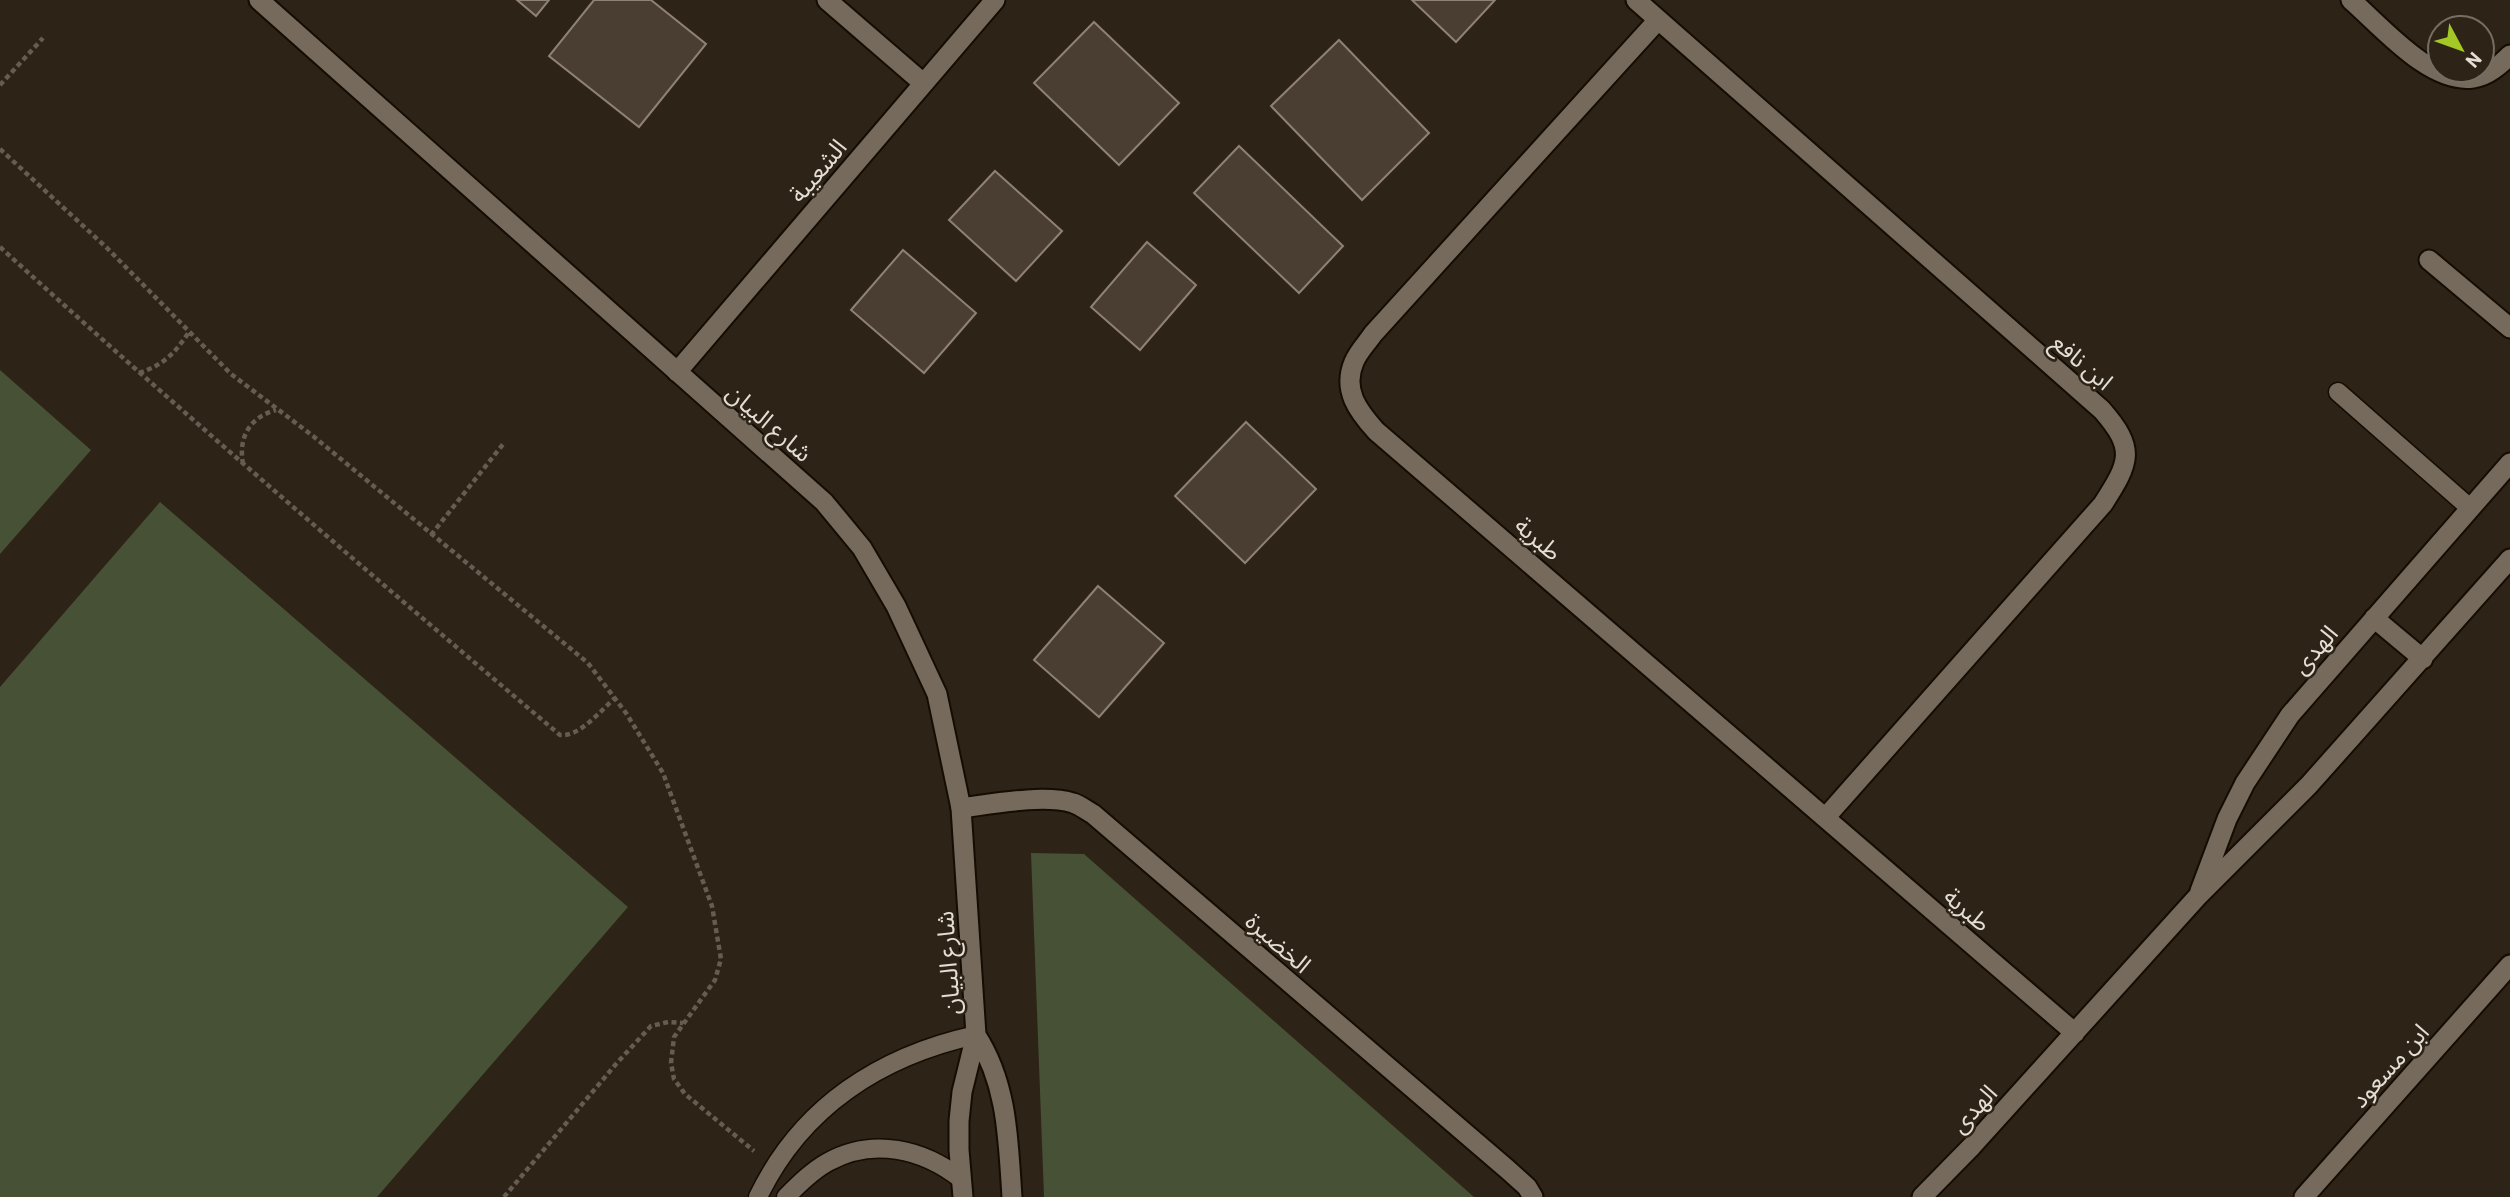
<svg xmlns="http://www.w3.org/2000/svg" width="2510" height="1197" font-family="Barlow,'Noto Sans Arabic',sans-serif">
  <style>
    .green { fill: #475136 }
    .building { fill: #4a3e32; stroke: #8f8174; stroke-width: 2 }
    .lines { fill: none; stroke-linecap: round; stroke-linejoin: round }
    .service-casing { stroke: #150d03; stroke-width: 21 }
    .minor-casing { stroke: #150d03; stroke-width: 23 }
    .tertiary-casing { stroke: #150d03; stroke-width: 23 }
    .path { stroke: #655d51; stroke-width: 4.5; stroke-dasharray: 5 3.5; stroke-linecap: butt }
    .service { stroke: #756a5c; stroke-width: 18 }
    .minor { stroke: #756a5c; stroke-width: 19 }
    .tertiary { stroke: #756a5c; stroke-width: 19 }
    .labels { text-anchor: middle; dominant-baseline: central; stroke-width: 5; stroke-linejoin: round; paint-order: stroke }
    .street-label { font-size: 24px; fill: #e5ded6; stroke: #2d2417 }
  </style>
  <rect width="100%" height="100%" fill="#2d2417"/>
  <!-- green -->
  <path class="green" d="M0 370 91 450 0 554Z
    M160 502 628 907 377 1197H0V687Z
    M1031 853 1084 854 1474 1197H1044Z"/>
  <!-- building -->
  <path class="building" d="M517 0H549L536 16Z
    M594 0H651L706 44 639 127 549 56Z
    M1412 0H1495L1456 42Z
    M1094 22 1179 103 1119 165 1034 83Z
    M1339 40 1429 133 1362 200 1271 106Z
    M1239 146 1343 246 1299 293 1194 193Z
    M995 171 1062 231 1016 281 949 220Z
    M1147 242 1196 285 1140 350 1091 307Z
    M903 250 976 313 924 373 851 310Z
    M1246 422 1316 489 1245 563 1175 496Z
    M1098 586 1164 643 1099 717 1034 660Z"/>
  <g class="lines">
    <!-- service casing -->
    <g class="service-casing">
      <path id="service" d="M2338 392 2470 508
        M758 1197C801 1107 880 1056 976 1035
        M786 1197C799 1184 812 1171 828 1162 873 1137 923 1149 961 1179"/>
    </g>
    <!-- minor casing -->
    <g class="minor-casing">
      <path id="minor" d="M827 0 923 83
        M1636 0 2102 410C2136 449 2130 462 2103 504L1825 818
        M2351 0C2382 27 2430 84 2473 78 2488 76 2500 65 2510 55
        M1658 20 1373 334C1367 343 1358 352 1354 362 1342 390 1358 411 1376 431L2075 1033
        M2429 260 2510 328
        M677 372 995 0
        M2374 618 2423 659
        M961 808C992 804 1044 794 1073 803 1080 805 1087 811 1093 814L1507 1169 1527 1187 1533 1197
        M2200 891 2227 819 2245 783 2290 715 2510 463
        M1922 1197 1972 1146 2199 895 2309 785 2510 559
        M2304 1197 2510 965"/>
    </g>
    <!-- tertiary casing -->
    <g class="tertiary-casing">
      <path id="tertiary" d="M259 0 824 502 862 548 896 606 937 694 961 808 976 1035 962 1092 959 1121V1150L963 1197
        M976 1035C1008 1085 1008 1140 1012 1197"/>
    </g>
    <!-- path -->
    <path class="path" d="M0 85 43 38
      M0 149 107 248 231 374 313 436 588 663 626 713 663 773 712 906 721 959 715 980 674 1037 671 1063 674 1079 685 1094 754 1151
      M0 247C183 414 371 575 560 735 580 737 601 710 615 698
      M139 373C165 364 174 354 189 332
      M243 464C238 437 250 417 276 410
      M431 535 504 443
      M504 1197 616 1064 651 1026 668 1022 683 1023"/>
    <!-- service -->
    <use href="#service" class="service"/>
    <!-- minor -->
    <use href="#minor" class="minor"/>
    <!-- tertiary -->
    <use href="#tertiary" class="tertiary"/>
  </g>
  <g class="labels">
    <!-- street labels -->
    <g class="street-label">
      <text transform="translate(817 170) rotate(-50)">الشعيبة</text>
      <text transform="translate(2083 361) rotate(41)">ابن نافع</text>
      <text transform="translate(770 422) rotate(41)">شارع البيان</text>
      <text transform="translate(1539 538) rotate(41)">طبرية</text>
      <text transform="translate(2314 649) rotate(-49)">الهدى</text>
      <text transform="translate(1968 909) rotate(41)">طبرية</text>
      <text transform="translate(1279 942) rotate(41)">الخضيرة</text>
      <text transform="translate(947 963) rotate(-94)">شارع البيان</text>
      <text transform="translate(2389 1065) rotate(-48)">ابن مسعود</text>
      <text transform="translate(1973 1108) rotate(-47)">الهدى</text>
    </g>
  </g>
  <!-- north arrow -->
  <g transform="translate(2461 49) rotate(131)"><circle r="33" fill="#2d2417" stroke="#776e63" stroke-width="2"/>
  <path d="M0-5L12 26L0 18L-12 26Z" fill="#a4c825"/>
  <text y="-10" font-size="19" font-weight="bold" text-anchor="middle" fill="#e5ded6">N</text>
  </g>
</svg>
